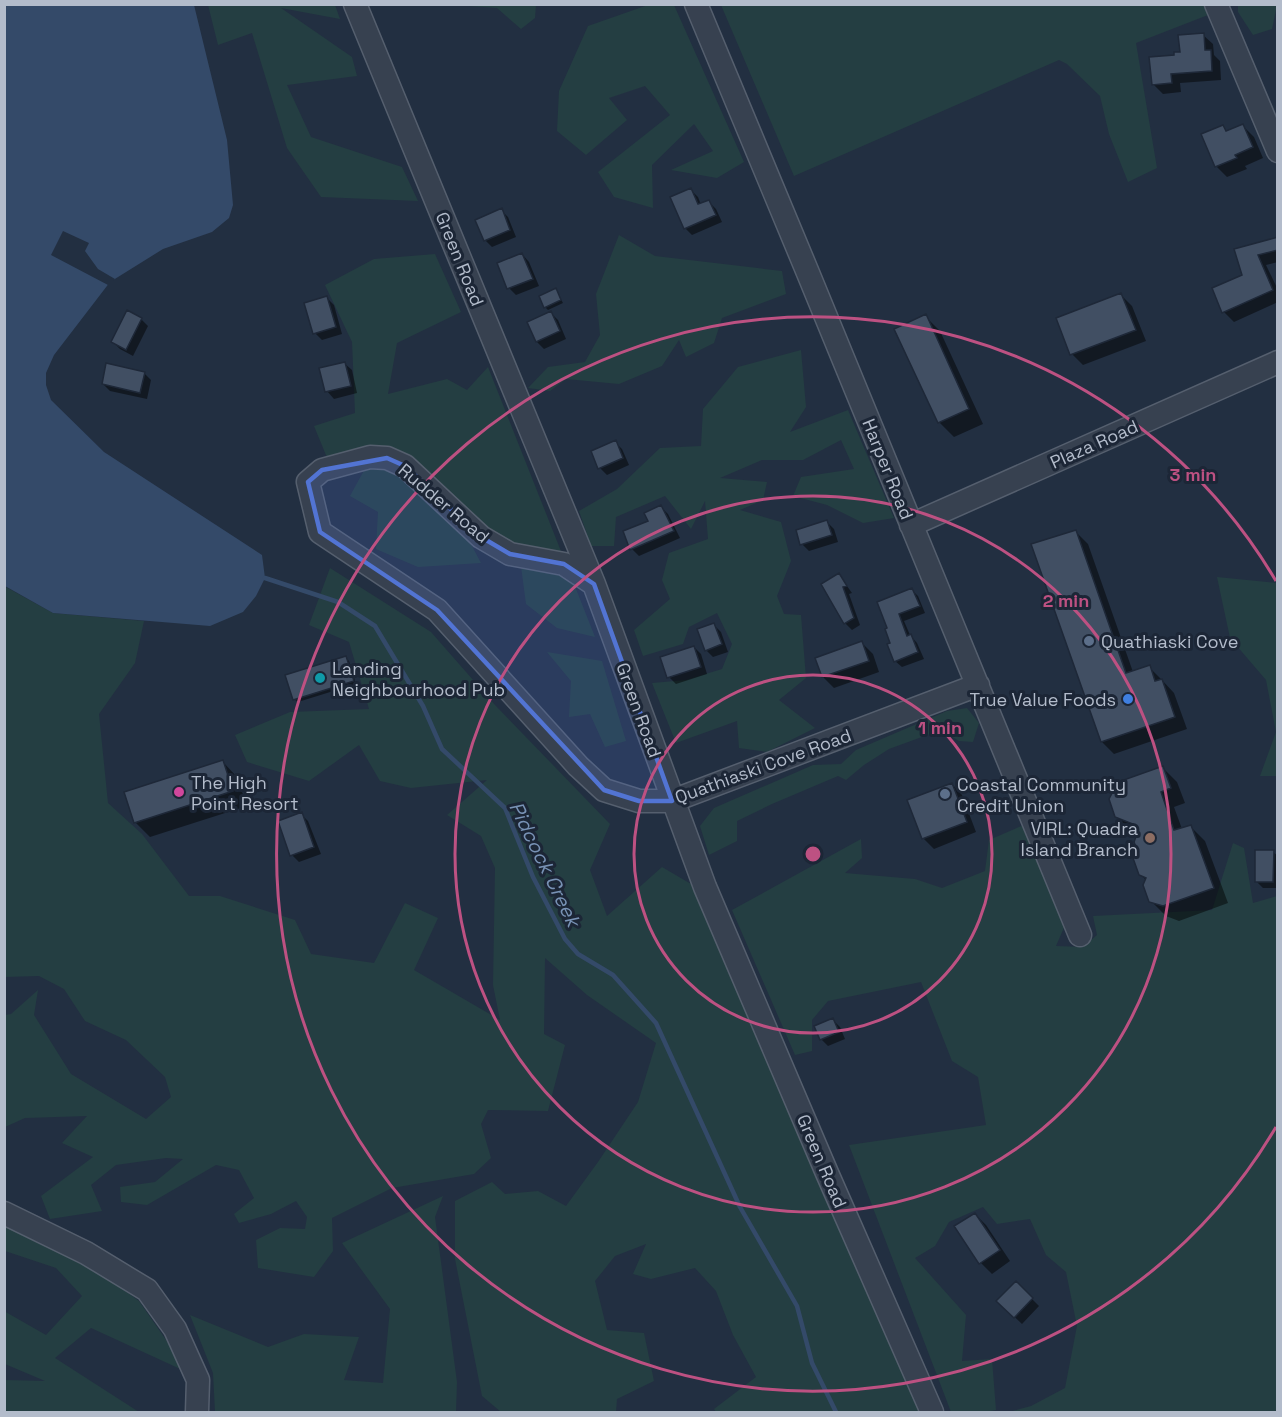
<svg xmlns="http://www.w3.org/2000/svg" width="1282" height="1417" font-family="'Space Grotesk',sans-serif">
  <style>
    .green { fill: #243e42 }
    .water { fill: #344a69 }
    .pier { fill: #222f41 }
    .shadow { fill: #0007 }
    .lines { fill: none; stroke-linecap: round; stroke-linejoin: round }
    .stream { stroke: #344a69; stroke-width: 4.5 }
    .building { fill: #414f63; stroke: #1e2838; stroke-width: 1.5 }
    .minor-casing { stroke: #555f6e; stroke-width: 25 }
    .minor { stroke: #374150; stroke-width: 22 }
    .marked { fill: #5274d3; fill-opacity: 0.2; stroke: #5274d3; stroke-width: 4.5; stroke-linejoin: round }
    .ring { fill: none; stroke: #bd5182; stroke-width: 3 }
    .service-dot { fill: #5c6f8a; stroke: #1c2636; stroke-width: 2 }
    .culture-dot { fill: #0f9aa8; stroke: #1c2636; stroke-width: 2 }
    .shop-dot { fill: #3f7fe0; stroke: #1c2636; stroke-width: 2 }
    .hotel-dot { fill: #d1479c; stroke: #1c2636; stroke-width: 2 }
    .education-dot { fill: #8d6e63; stroke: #1c2636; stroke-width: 2 }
    .labels { text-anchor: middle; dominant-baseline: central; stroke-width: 6; stroke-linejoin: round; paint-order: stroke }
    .street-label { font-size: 18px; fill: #b3bccb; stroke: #1c2636 }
    .poi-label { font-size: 18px; fill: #b3bccb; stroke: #1c2636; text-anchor: start }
    .water-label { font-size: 20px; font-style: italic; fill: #7892b5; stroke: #1c2636 }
    .centre { fill: #bd5182; stroke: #1c2636; stroke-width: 3 }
    .ring-label { font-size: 18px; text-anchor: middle; font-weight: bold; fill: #bd5182; stroke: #1c2636; stroke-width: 6; stroke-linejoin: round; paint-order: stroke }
  </style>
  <rect width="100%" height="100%" fill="#222f41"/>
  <!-- green -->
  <path class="green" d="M1205 4 1208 15 1136 43 1157 168 1128 182 1109 134 1100 96 1067 64 1059 60 794 176 721 5Z
    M208 5H335L340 19 281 8 352 57 357 76 287 85 311 137 402 167 418 201 321 197 287 148 252 33 218 45Z
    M455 5H536L535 18 521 29 497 8Z
    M648 5H674L744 162 717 178 671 170 713 151 694 124 652 165 653 208 614 197 598 172 670 115 645 86 609 98 627 120 586 155 557 131 559 91 588 26Z
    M1238 5H1277L1272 29 1253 35 1238 12Z
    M619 235 655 256 782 271 786 294 722 318 714 343 686 357 679 340 662 366 619 384 566 379 550 391 528 388 548 367 585 362 600 335 596 294Z
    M435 254 461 312 397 343 388 394 447 379 467 390 488 367 595 637 557 628 526 604 519 551 466 535 481 563 418 567 376 549 378 512 350 496 367 465 328 460 314 426 355 413 352 342 325 285 374 259Z
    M801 350 806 407 790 432 848 410 894 518 863 523 827 505 793 496 801 477 854 469 841 440 803 460H762L720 478 767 482 763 500 740 510 781 522 791 561 777 596 784 614 801 615 806 678 779 700 815 728 767 752 739 748 737 721 676 743 652 683 686 680 722 669 732 644 717 613 689 627 683 644 643 656 634 630 670 599 662 580 669 553 708 539 705 501 691 529 665 496 616 517 614 546H591L579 511 617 489 660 448 701 446 703 409 738 367Z
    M330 568 431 632 495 705 610 824 590 870 607 916 662 867 691 884 920 1412H716L714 1409 756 1377 733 1335 716 1291 695 1268 651 1279 633 1274 646 1244 615 1256 595 1281 607 1330 644 1333 654 1381 617 1399 616 1412H501L482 1396 455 1259V1201L492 1182 505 1194 538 1191 566 1206 598 1162 638 1102 656 1043 587 995 545 958 544 1034 565 1045 548 1111 488 1110 481 1124 491 1158 474 1174 392 1188 332 1218 333 1251 314 1277 258 1268 256 1240 280 1228 305 1229 307 1217 296 1201 271 1214 239 1223 234 1214 254 1198 239 1170 216 1165 147 1205 121 1202 120 1187 155 1182 183 1159 166 1158 116 1165 91 1185 102 1211 50 1219 41 1196 93 1157 62 1143 87 1116 25 1118 5 1127V1015L11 1014 38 990 34 1015 71 1074 146 1119 171 1097 165 1077 126 1040 85 1021 64 989 39 976 5 977 4 586 53 613 144 621 135 663 99 714 108 803 142 834 189 896H220L295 920 311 954 374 963 405 903 438 918 414 970 500 1020 493 985 495 868 481 836 447 815 487 780 411 788 380 781 359 745 309 781 247 762 235 735 290 712 369 709 349 642 309 625Z
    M1217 577 1277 583V776H1260L1276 732 1266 680 1230 638Z
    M547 652 602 661 626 741 605 747 590 714 569 717 571 681Z
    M967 708 979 723 973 742 959 741 941 730 889 749 864 765 846 780 838 776 772 804 737 821V841L709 855 700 826 714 808 813 765 841 764 856 750 947 711Z
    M1026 824 1066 923 1056 946 1083 947 1097 935 1093 916 1212 910 1233 843 1244 848 1253 903 1277 896V1412H1009L1031 1406 1065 1388 1077 1326 1066 1272 1046 1255 1030 1219 997 1224 983 1207 949 1222 935 1246 915 1258 966 1315 962 1361 992 1359 996 1410 984 1412H951L849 1145 986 1125 978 1077 952 1061 921 982 828 1001 812 1020V1051L795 1055 732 910 861 839 862 858 845 873 915 879 942 888 985 871 989 840Z
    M443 1196 435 1217 457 1382 456 1412H215L213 1373 190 1315 268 1347 304 1334 359 1337 344 1380 383 1383 390 1309 342 1243Z
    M5 1223 84 1261 139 1301 189 1373 91 1328 55 1358 139 1412H5V1380L45 1381 5 1364 4 1311 46 1335 82 1296 56 1268 5 1251Z"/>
  <!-- water -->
  <path class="water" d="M5 5H194L227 140 233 205 229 218 212 232 163 249 110 282 54 355 46 373V385L51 400 104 452 262 555 265 578 256 596 243 612 210 626 53 613 5 586Z"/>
  <!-- pier -->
  <path class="pier" d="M63 231 89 243 85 251 98 269 115 279 108 285 51 255Z"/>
  <!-- shadow -->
  <path class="shadow" d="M1203 35 1213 44 1214 55 1220 61 1221 80 1180 83 1181 92 1163 94 1153 84 1176 56Z
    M1243 126 1254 137 1263 158 1245 166 1247 169 1227 177 1216 166 1223 127 1228 132Z
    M691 190 698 197 701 205 709 202 716 209 722 222 692 235 685 228Z
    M501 210 508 217 516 237 492 247 485 240Z
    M1277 238 1278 262 1266 265 1278 290V302L1234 322 1224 312 1244 276 1236 250Z
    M522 254 529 262 539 286 516 295 509 288Z
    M556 290 563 303 548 310 545 307Z
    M1121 295 1132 306 1146 341 1083 365 1072 354Z
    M327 298 334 305 342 334 322 340 315 333Z
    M551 313 558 320 566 339 544 349 537 342Z
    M925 316 940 331 983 424 954 437 939 422Z
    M141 319 148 326 133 356 120 349 113 342Z
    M344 363 352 370 357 393 334 399 327 391Z
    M144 373 151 380 147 399 110 391 103 384Z
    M615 442 622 449 629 465 607 475 600 468Z
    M661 507 668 514 680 538 639 556 632 549 625 532 650 522Z
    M827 522 834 529 838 542 809 551 802 544Z
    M1076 532 1088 544 1133 672 1149 667 1161 679 1174 693 1187 729 1114 754 1102 742Z
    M839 575 852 593 849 594 860 625 852 630 845 623Z
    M912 590 918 596 925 613 904 621 910 635 917 643 924 659 902 667 895 661 887 630Z
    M714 625 721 632 728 652 713 657 706 650Z
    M862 643 873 654 879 672 834 688 823 677Z
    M694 647 701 654 707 674 676 684 669 677Z
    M346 658 349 661 356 684 298 702 294 699Z
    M223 762 237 777 247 806 150 837 135 822Z
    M1162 767 1177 782 1185 803 1174 807 1182 829 1190 826 1205 841 1228 903 1179 921 1166 916 1151 901 1147 881 1140 874 1138 834 1131 831 1116 816Z
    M952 784 962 795 976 832 934 849 923 838Z
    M301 814 308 821 321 854 299 862 292 855Z
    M1273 852 1278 856V888H1263L1256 881Z
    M833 1020 840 1027 845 1039 828 1046 821 1039Z
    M975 1214 986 1225 1010 1261 992 1274 981 1263Z
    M1016 1283 1039 1306 1022 1324 998 1301Z"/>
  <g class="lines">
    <!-- stream -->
    <path class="stream" d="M265 578 338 602 375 626 423 706 442 749 505 808 533 877 565 939 578 954 613 975 656 1023 740 1207 797 1306 812 1363 836 1412"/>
  </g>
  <!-- building -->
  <path class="building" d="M1204 33 1205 50H1211L1212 71 1171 74 1172 83 1152 85 1149 57 1174 55V52H1180L1178 35Z
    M1243 124 1253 147 1235 155 1237 158 1215 167 1201 134 1223 125 1226 131Z
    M691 188 698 204 709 200 716 215 684 229 670 197Z
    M502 208 510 230 484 241 475 220Z
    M1278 237V250L1258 255 1273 290 1222 313 1212 288 1242 275 1234 249Z
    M522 253 533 279 507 289 497 263Z
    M556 288 561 300 544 308 539 296Z
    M1121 293 1136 330 1070 355 1056 318Z
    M327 296 336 327 313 334 304 303Z
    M127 310 142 318 126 350 111 342Z
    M551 311 560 331 536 342 527 322Z
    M926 314 969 409 938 423 894 329Z
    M345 362 351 386 325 392 319 368Z
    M106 363 145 372 140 393 102 384Z
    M616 440 623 458 598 469 591 451Z
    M661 505 674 531 630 550 623 531 648 521 644 513Z
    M827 520 832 535 800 545 796 530Z
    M1076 530 1126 673 1150 665 1155 681 1162 679 1175 717 1101 742 1031 544Z
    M839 573 847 586 843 587 854 618 844 624 821 584Z
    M912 588 920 606 899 614 907 636 911 634 918 652 894 662 887 644 890 643 885 629 887 628 877 602Z
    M714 623 722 644 705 651 697 629Z
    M862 641 869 661 822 677 815 658Z
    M694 646 701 667 667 678 660 657Z
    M346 656 354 681 293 700 285 675Z
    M223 760 233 791 134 823 124 792Z
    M1163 766 1171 788 1161 792 1174 830 1191 825 1214 888 1163 906 1149 902 1143 885 1146 878 1139 875 1133 858 1137 850 1134 842 1137 834 1133 824 1115 817 1109 799 1118 782Z
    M952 783 967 822 922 839 907 800Z
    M302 812 314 847 290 856 278 821Z
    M1255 850H1274L1273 882H1255Z
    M833 1018 839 1032 820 1040 814 1026Z
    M975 1213 1000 1250 979 1264 954 1226Z
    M1016 1281 1033 1298 1014 1318 996 1301Z"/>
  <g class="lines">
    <!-- minor casing -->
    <g class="minor-casing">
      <path id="minor" d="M355 4 594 584 705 887 827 1173 932 1412
        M696 4 808 273 1080 935
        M1216 4 1278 151
        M911 525 1278 362
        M594 584 564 564 510 554 481 537 405 466 387 458 370 457 322 470 308 482 320 532 437 610 578 766 604 790 639 801H672L978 685
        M4 1213 86 1253 147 1290 175 1329 198 1380 197 1412"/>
    </g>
    <!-- minor -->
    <use href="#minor" class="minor"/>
  </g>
  <!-- marked area -->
  <path class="marked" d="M387 458 405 466 481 537 510 554 564 564 594 584 672 801H639L604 790 437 610 320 532 308 482 322 470Z"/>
  <!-- distance rings -->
  <g class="ring">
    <circle cx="813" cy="854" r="179"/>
    <circle cx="813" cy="854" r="358"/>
    <path d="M1276 1127A537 537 0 1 1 1276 581"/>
  </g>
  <!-- markers -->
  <g class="service-dot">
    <circle cx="1089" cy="641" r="6"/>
    <circle cx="945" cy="794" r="6"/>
  </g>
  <circle class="culture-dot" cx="320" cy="678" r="6"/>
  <circle class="shop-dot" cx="1128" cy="699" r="6"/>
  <circle class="hotel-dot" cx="179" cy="792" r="6"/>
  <circle class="education-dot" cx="1150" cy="838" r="6"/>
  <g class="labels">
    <!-- street labels -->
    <g class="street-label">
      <text transform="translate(460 259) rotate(68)">Green Road</text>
      <text transform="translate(1094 444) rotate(-24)">Plaza Road</text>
      <text transform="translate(888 469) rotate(68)">Harper Road</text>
      <text transform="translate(444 503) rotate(40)">Rudder Road</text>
      <text transform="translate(639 710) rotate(70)">Green Road</text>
      <text transform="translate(763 766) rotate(-20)">Quathiaski Cove Road</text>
      <text transform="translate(822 1161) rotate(67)">Green Road</text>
    </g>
    <!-- poi labels -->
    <g class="poi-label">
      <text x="1101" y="641">Quathiaski Cove</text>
      <text x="332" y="668">Landing<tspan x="332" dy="21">Neighbourhood Pub</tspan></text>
      <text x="1116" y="699" text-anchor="end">True Value Foods</text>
      <text x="191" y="782">The High<tspan x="191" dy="21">Point Resort</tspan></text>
      <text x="957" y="784">Coastal Community<tspan x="957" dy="21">Credit Union</tspan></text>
      <text x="1138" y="828" text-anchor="end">VIRL: Quadra<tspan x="1138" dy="21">Island Branch</tspan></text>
    </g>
    <!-- water labels -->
    <g class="water-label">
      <text transform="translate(545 864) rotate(64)">Pidcock Creek</text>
    </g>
  </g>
  <circle cx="813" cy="854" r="9" class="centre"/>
  <g class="ring-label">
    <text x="1193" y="481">3 min</text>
    <text x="1066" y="607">2 min</text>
    <text x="940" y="734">1 min</text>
  </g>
  <!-- border -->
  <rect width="1282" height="1417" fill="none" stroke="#b3bccb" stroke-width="12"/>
</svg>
